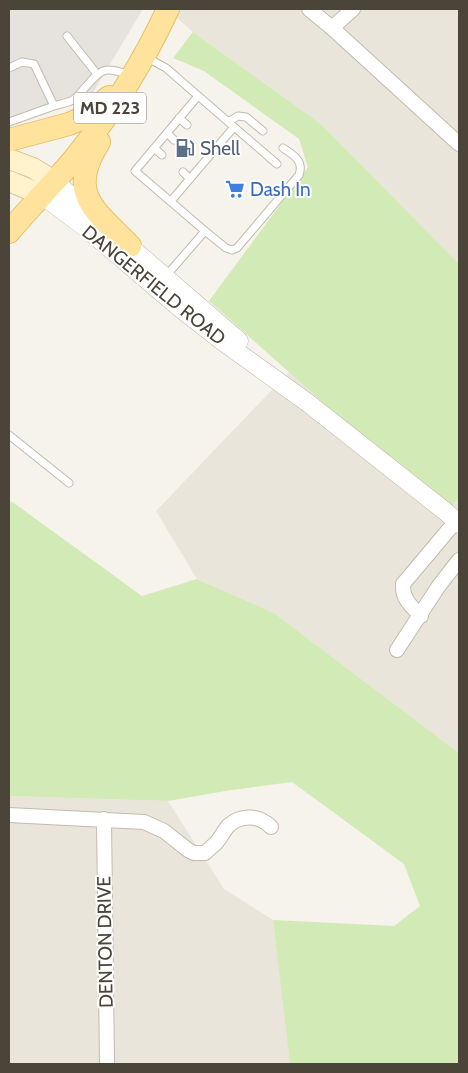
<svg xmlns="http://www.w3.org/2000/svg" width="468" height="1073" font-family="Cabin,sans-serif">
  <style>
    .residential { fill: #eae5da }
    .industrial { fill: #e6e2dd }
    .green { fill: #d2eab5 }
    .lines { fill: none; stroke-linecap: round; stroke-linejoin: round }
    .service-casing { stroke: #c2bbae; stroke-width: 9 }
    .minor-casing { stroke: #c2bbae; stroke-width: 16 }
    .tertiary-casing { stroke: #c2bbae; stroke-width: 19 }
    .secondary-casing { stroke: #d6c79b; stroke-width: 22 }
    .primary-casing { stroke: #e6c16a; stroke-width: 24 }
    .service { stroke: #fff; stroke-width: 7 }
    .minor { stroke: #fff; stroke-width: 14 }
    .tertiary { stroke: #fff; stroke-width: 18 }
    .secondary { stroke: #fff3cd; stroke-width: 20 }
    .primary { stroke: #ffe39c; stroke-width: 22 }
    .labels { text-anchor: middle; dominant-baseline: central; stroke-width: 4; stroke-linejoin: round; paint-order: stroke }
    .shield { fill: #fff; stroke: #817c74; stroke-width: 1 }
    .shield-label { font-size: 18px; font-weight: bold; fill: #4b4439 }
    .service-label { font-size: 19px; fill: #4e5e75; stroke: #fff; text-anchor: start }
    .shop-label { font-size: 19px; fill: #366cbe; stroke: #fff; text-anchor: start }
    .street-label { font-size: 19px; fill: #4b4439; stroke: #fff }
  </style>
  <rect width="100%" height="100%" fill="#f6f3ec"/>
  <!-- residential -->
  <path class="residential" d="M167 9H459V264L321 124 193 32Z
    M289 372 446 512 459 498V753L274 613 197 579 156 511Z
    M9 796 168 801 224 889 273 920 291 1064H9Z"/>
  <!-- industrial -->
  <path class="industrial" d="M9 9H143L91 96 9 118Z"/>
  <!-- green -->
  <path class="green" d="M193 32 321 124 459 264V498L446 512 209 301 308 167 299 139 204 71 173 58Z
    M11 501 142 596 197 579 274 613 459 753V1064L290 1063 273 920 394 926 420 906 404 864 292 782 225 791 168 801 9 796V508Z"/>
  <g class="lines">
    <!-- service casing -->
    <g class="service-casing">
      <path id="service" d="M67 36 97 74
        M146 57 166 68 277 164
        M9 68 22 62 34 64 54 106 9 122
        M54 106C60 104 67 103 73 100 84 92 96 69 109 70 116 70 123 73 129 75
        M179 118 187 125
        M228 122 238 116 246 117 263 131
        M167 133 174 140
        M154 148 162 155
        M183 172 190 179
        M171 201 234 127
        M205 231 226 248 232 250 237 248 299 175C304 161 294 155 283 148
        M166 276 205 231 135 171 198 96
        M9 435 69 483"/>
    </g>
    <!-- minor casing -->
    <g class="minor-casing">
      <path id="minor" d="M309 9 332 28 459 144
        M332 28 353 9
        M421 616C411 606 402 599 403 584L456 521
        M397 650 438 587 459 560
        M9 815 144 822 164 831 188 850 194 853H205C209 849 213 846 217 842 221 837 224 831 228 826 241 814 259 815 271 827
        M104 819 107 1064"/>
    </g>
    <!-- tertiary casing -->
    <g class="tertiary-casing">
      <path id="tertiary" d="M54 181 95 217
        M42 195 87 229 181 309 222 341 308 403 446 512 459 524
        M121 239 239 341"/>
    </g>
    <!-- secondary casing -->
    <g class="secondary-casing">
      <path id="secondary" d="M9 159 33 168 54 181
        M9 181 42 195"/>
    </g>
    <!-- primary casing -->
    <g class="primary-casing">
      <path id="primary" d="M9 140 69 124 85 117 109 97
        M99 142C66 194 95 210 130 246
        M9 232C30 207 54 183 75 158 111 113 144 61 168 9"/>
    </g>
    <!-- service -->
    <use href="#service" class="service"/>
    <!-- minor -->
    <use href="#minor" class="minor"/>
    <!-- tertiary -->
    <use href="#tertiary" class="tertiary"/>
    <!-- secondary -->
    <use href="#secondary" class="secondary"/>
    <!-- primary -->
    <use href="#primary" class="primary"/>
  </g>
  <!-- icons -->
  <defs>
    <g id="fuel-bare" transform="scale(1.5)"><path d="M-5.5-6h7V0h2V4h1.3V-2.5L3-4.5l.8-.8L6-3V5H2.5V1h-1V6h-7ZM-4.2-4.7v3.2H.2V-4.7Z" fill="#5c6f8a" stroke="#fff" stroke-width="2.5" paint-order="stroke"/></g>
    <g id="supermarket-bare" transform="scale(1.5)"><path d="M-6-5.5h2.5l.6 2H6L4.5 2H-2.5L-4.4-4H-6ZM-1.5 3.2a1.3 1.3 0 1 0 .1 0ZM3 3.2a1.3 1.3 0 1 0 .1 0Z" fill="#3f7fe0" stroke="#fff" stroke-width="2.5" paint-order="stroke"/></g>
  </defs>
  <g fill-rule="evenodd">
    <use href="#fuel-bare" x="185" y="148"/>
    <use href="#supermarket-bare" x="235" y="189"/>
  </g>
  <g class="labels">
    <!-- shield labels -->
    <rect class="shield" x="74" y="92.5" width="72" height="31" rx="4"/>
    <g class="shield-label">
      <text x="110" y="108">MD 223</text>
    </g>
    <!-- service labels -->
    <g class="service-label">
      <text x="200" y="148">Shell</text>
    </g>
    <!-- shop labels -->
    <g class="shop-label">
      <text x="250" y="189">Dash In</text>
    </g>
    <!-- street labels -->
    <g class="street-label">
      <text transform="translate(154 285) rotate(39)">DANGERFIELD ROAD</text>
      <text transform="translate(105 942) rotate(-91)">DENTON DRIVE</text>
    </g>
  </g>
  <!-- border -->
  <rect width="468" height="1073" fill="none" stroke="#4b4439" stroke-width="20"/>
</svg>
